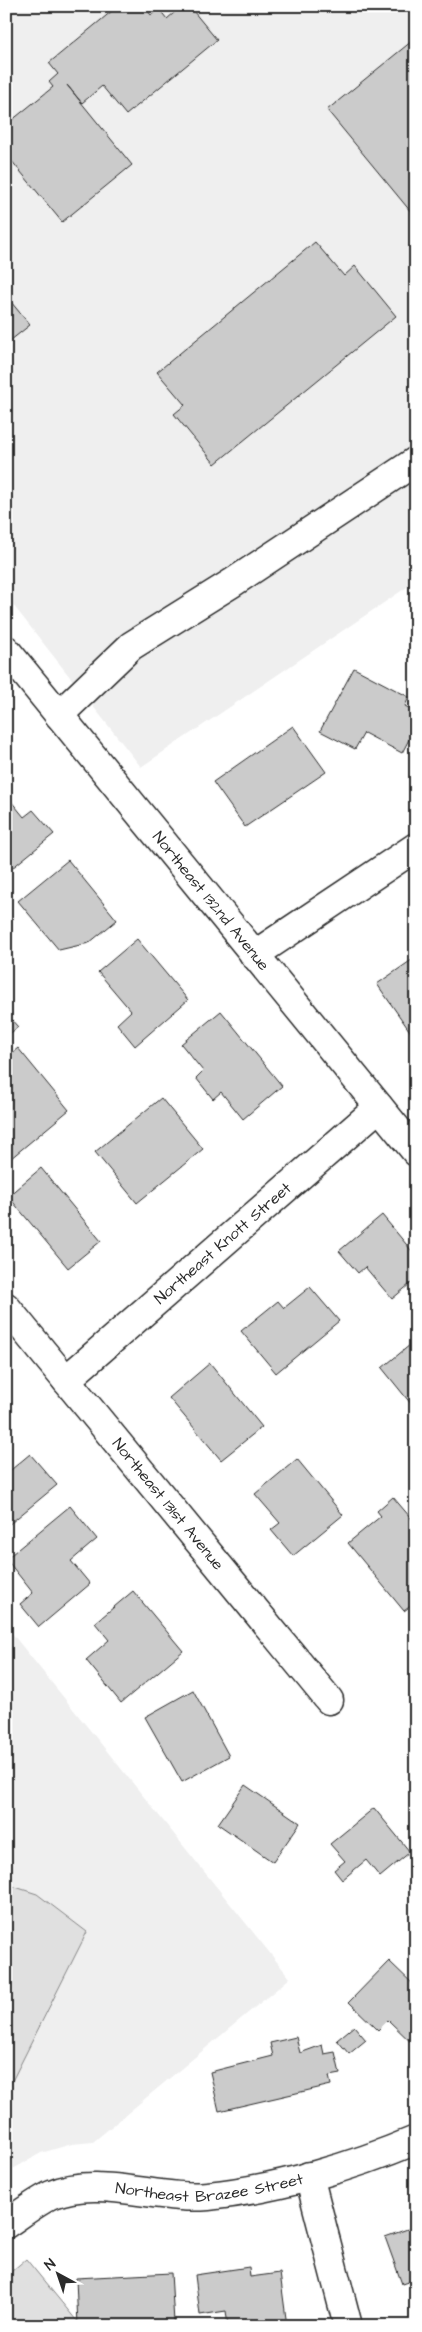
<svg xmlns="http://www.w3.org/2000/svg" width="422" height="2332" font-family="'Architects Daughter',sans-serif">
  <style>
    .built { fill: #efefef }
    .green { fill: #e0e0e0; stroke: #868686 }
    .building { fill: #cbcbcb; stroke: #2b2b2b }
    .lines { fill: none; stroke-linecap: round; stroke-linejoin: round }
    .minor-casing { stroke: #2b2b2b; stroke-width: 31 }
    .minor { stroke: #fff; stroke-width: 28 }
    .labels { text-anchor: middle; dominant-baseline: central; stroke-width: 5; stroke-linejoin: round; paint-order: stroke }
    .street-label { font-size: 16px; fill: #2b2b2b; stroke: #fff }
  </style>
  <rect width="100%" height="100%" fill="#fff"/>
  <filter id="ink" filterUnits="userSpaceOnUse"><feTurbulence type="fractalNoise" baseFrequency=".02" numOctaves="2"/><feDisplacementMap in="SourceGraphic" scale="10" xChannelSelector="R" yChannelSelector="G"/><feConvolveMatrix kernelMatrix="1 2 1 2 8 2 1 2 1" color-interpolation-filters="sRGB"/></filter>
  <g filter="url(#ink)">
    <!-- built -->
    <path class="built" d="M6 6H416V581L141 767 6 596Z
      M6 1626 290 1978 93 2142 72 2144 41 2153 6 2173Z"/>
    <!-- green -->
    <path class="green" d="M6 1884 37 1894 87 1932 6 2093Z
      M26 2259 81 2326H6V2276Z"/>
    <!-- building -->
    <path class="building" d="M118 6H144L151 15 159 9 167 19 182 6H189L217 40 126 115 102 86 82 103 67 85 132 165 62 222 6 154V125L53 87 49 82 58 74 49 63Z
      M412 41 416 46V218L327 110Z
      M315 242 344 276 355 266 396 316 215 464 174 414 185 405 157 372Z
      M6 296 30 325 6 344Z
      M354 668 409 697 405 706 416 712V726L402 753 364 733 355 749 320 731Z
      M293 726 326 772 245 827 213 782Z
      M6 795 24 817 33 810 54 834 6 873Z
      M68 860 117 920 89 943 59 950 18 901Z
      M137 939 188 1000 135 1046 117 1024 131 1011 98 972Z
      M416 957V1040L377 984Z
      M221 1011 282 1086 243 1119 221 1092 213 1099 196 1078 203 1071 181 1044Z
      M9 1017 18 1027 6 1037V1019Z
      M18 1048 69 1110 10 1159 6 1154V1058Z
      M161 1098 203 1149 137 1203 95 1152Z
      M41 1168 101 1241 68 1268 8 1196Z
      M382 1215 416 1256V1279L392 1299 365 1267 358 1273 339 1251Z
      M310 1287 339 1321 276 1373 241 1331 278 1301 284 1308Z
      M416 1340V1410L382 1368Z
      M210 1363 262 1427 221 1460 169 1398Z
      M30 1454 57 1485 6 1527V1474Z
      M297 1459 343 1515 293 1556 271 1530 280 1523 255 1494Z
      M393 1497 416 1524V1602L404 1611 348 1543 381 1516 377 1511Z
      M70 1506 97 1539 71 1561 90 1584 39 1627 20 1604 33 1593 6 1559Z
      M133 1591 183 1651 121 1703 86 1660 109 1640 95 1623Z
      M193 1690 229 1756 182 1782 145 1717Z
      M245 1785 300 1823 273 1862 218 1824Z
      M374 1808 410 1852 380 1877 366 1860 342 1880 334 1870 345 1861 330 1844Z
      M389 1961 416 1987V2047L388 2020 378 2030 349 2002Z
      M354 2026 366 2040 349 2054 337 2040Z
      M296 2037 300 2053 322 2045 324 2054 335 2052 340 2074 329 2076 331 2085 219 2111 210 2072 273 2056 270 2043Z
      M416 2226V2279L402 2284 385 2237Z
      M249 2267 250 2277 280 2273 287 2326H228L226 2311 200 2315 195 2275Z
      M171 2273 174 2322 78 2326 76 2278Z"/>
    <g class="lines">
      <!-- minor casing -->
      <g class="minor-casing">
        <g id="minor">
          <path id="s1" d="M6 650 416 1152"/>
          <path d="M59 715 131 646 232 583 416 461"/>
          <path d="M254 955 416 847"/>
          <path id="s2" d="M6 1307 329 1700"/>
          <path id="s3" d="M66 1380 379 1107"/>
          <path d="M309 2176 348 2326"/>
          <path id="s4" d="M6 2224C21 2214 35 2203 51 2195 97 2174 159 2201 208 2196 277 2189 352 2167 416 2140"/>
        </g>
      </g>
      <!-- minor -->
      <use href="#minor" class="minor"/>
    </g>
  </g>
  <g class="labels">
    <!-- street labels -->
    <g class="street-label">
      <text stroke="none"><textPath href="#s1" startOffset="324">Northeast 132nd Avenue</textPath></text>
      <text stroke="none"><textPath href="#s3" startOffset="208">Northeast Knott Street</textPath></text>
      <text stroke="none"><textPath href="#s2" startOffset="255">Northeast 131st Avenue</textPath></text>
      <text stroke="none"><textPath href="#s4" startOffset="214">Northeast Brazee Street</textPath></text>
    </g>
  </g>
  <!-- margin -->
  <rect width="422" height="2332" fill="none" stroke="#fff" stroke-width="25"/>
  <rect x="12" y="12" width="397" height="2307" fill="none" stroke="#2b2b2b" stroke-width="2" filter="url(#ink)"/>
  <!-- north arrow -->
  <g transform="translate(58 2274) rotate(320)" stroke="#ffffff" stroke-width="4" paint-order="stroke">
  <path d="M0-4L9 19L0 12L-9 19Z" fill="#2b2b2b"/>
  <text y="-8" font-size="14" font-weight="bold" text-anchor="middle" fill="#2b2b2b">N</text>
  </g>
</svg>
